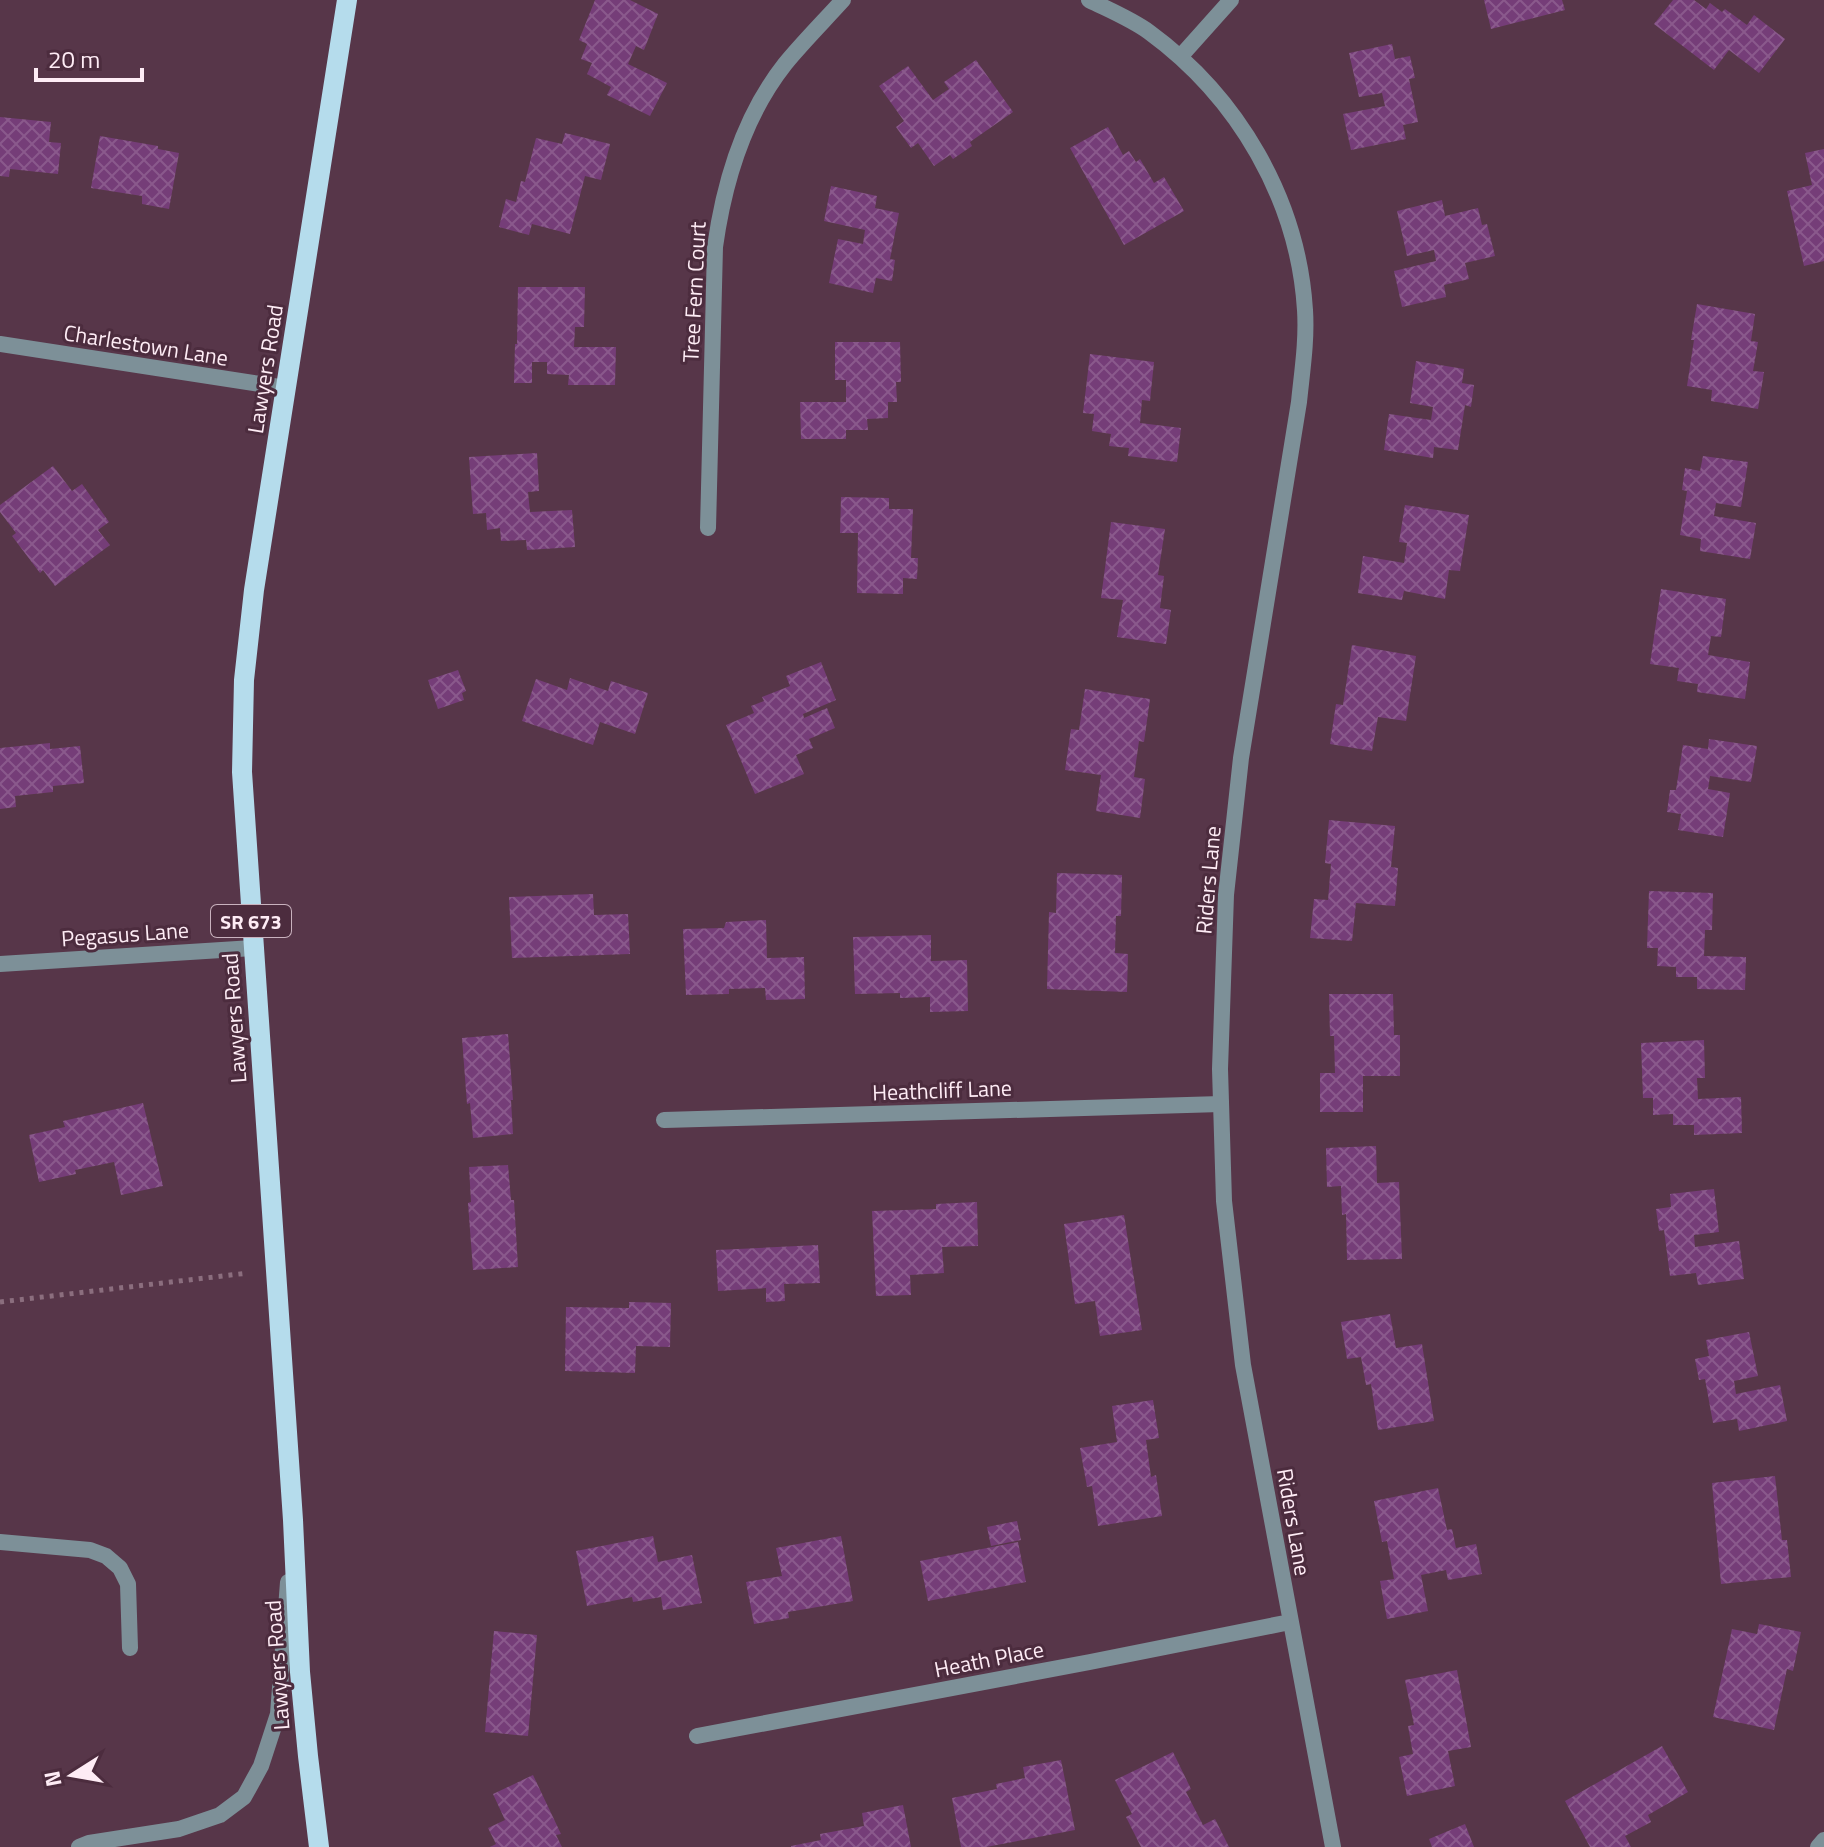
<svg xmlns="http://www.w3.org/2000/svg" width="1824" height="1847" font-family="'Titillium Web',sans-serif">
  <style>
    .building { fill: url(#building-cross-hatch) }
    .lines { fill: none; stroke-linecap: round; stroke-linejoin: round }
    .path { stroke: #8b6e7e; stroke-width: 5; stroke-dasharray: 4 6; stroke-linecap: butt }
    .service { stroke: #7d9098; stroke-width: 16 }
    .minor { stroke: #7d9098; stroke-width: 16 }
    .primary { stroke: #b5dcec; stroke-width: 20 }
    .labels { text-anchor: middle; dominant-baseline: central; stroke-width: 6; stroke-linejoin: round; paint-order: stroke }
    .shield { fill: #4c2c3e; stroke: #c9b2be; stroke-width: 2 }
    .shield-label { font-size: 20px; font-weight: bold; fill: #feecf5 }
    .street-label { font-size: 22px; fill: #feecf5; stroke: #4c2c3e }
  </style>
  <defs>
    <pattern id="building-cross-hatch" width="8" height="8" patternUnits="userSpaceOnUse" patternTransform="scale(2)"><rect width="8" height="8" fill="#753d78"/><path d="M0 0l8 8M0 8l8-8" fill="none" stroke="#8a598c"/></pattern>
  </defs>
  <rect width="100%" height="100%" fill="#573649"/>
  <!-- building -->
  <path class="building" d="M595 0H630L658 14 644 50 636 46 628 64 667 83 650 116 607 95 611 87 587 74 592 63 581 59 587 44 579 40Z
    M1484 0H1562L1565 10 1491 29Z
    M1673 0H1694L1706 9 1710 3 1722 12 1725 9 1747 25 1754 15 1785 39 1759 73 1729 50 1714 70 1654 24Z
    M1392 44 1395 59 1410 56 1415 78 1409 79 1418 122 1403 125 1406 139 1351 150 1343 114 1385 106 1382 93 1359 97 1349 53Z
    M976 60 1013 112 970 142 972 146 953 159 950 155 934 166 918 143 911 148 896 127 904 121 879 86 908 66 933 100 949 89 944 82Z
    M0 117 51 122 49 142 61 143 58 174 10 169 9 177 0 176Z
    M1108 127 1123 155 1129 151 1136 162 1140 159 1154 183 1164 177 1184 211 1124 245 1070 148Z
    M565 133 610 144 601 180 585 176 570 234 532 224 529 235 499 227 506 199 516 202 521 181 525 182 536 138 562 144Z
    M100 136 158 146V149L179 153 169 209 142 204V196L91 188Z
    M1824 149V261L1804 266 1787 191 1812 185 1805 153Z
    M831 186 877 196 875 208 899 213 890 259 895 260 892 281 876 278 873 293 829 283 838 239 863 244 865 230 824 221Z
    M1442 200 1445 216 1478 208 1482 225 1487 224 1495 256 1465 263 1469 279 1444 285 1446 297 1402 307 1394 271 1436 261 1434 250 1407 256 1397 211Z
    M518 287H585L584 327H575L574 347H616L615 385H568L569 375 547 374V362H532V383H514L515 344H517Z
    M1697 304 1755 314 1751 341 1758 342 1753 371 1764 372 1758 409 1711 401 1712 390 1687 386 1694 340H1691Z
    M835 342H900L901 382H896L897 402H888V418L867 419 868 430H846V439H801L800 402H846V380H835Z
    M1090 354 1154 362 1150 401 1142 400 1140 423 1181 428 1177 462 1128 456 1129 448 1109 446 1111 434 1092 431 1094 414 1083 413Z
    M1416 361 1464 369 1462 383 1474 385 1471 407 1465 405 1458 450 1434 447 1433 458 1384 450 1389 414 1431 420 1433 407 1410 403Z
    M537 453 539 491 528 492 530 512 572 510 575 547 527 550 526 540 501 541 500 528 487 530 486 513 473 514 469 457Z
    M1703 456 1748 462 1741 507 1716 503 1714 516 1756 523 1750 559 1700 551 1701 539 1680 535 1687 491 1682 490 1685 468 1700 471Z
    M53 466 72 491 82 484 109 522 98 530 110 545 55 586 43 570 40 573 12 536 16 533 0 512V505Z
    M841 497 889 498V509H913L911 558H918L917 579 903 578V594L857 593 858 533H840Z
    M1405 505 1469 515 1460 571 1449 570 1445 599 1404 591 1402 600 1358 593 1363 556 1404 563 1407 543 1399 542Z
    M1111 522 1165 529 1158 575 1164 576 1160 608 1171 610 1166 644 1117 637 1123 600 1101 598Z
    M1661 589 1726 599 1721 637 1711 636 1708 655 1750 662 1745 699 1697 692 1698 684 1677 681 1679 668 1650 664Z
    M1352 645 1416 656 1406 721 1378 717 1372 751 1330 744 1336 704 1343 705Z
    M821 662 836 700 803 714 804 718 827 708 835 728 809 739 813 748 796 755 804 774 755 794 726 725 754 713 751 706 764 701 762 697 790 686 786 676Z
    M458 670 466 691 462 693 464 700 438 709 428 680Z
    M570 678 608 691 611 681 648 693 635 734 600 722 593 745 522 721 536 679 567 690Z
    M1085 689 1150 699 1144 742 1139 741 1134 777 1145 779 1140 818 1096 811 1101 775 1065 770 1071 729 1079 730Z
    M1709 739 1757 746 1751 782 1710 776 1708 789 1730 793 1723 837 1678 830 1681 814 1667 812 1670 790H1676L1683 745 1708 749Z
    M50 743V749L80 746 84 783 53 786V792L15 796 16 807 0 809V748Z
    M1329 820 1395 826 1391 867 1398 868 1395 906 1356 903 1352 941 1310 938 1314 899 1328 900 1331 864 1325 863Z
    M1057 873 1122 875 1121 916H1116L1115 953 1128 954 1127 992 1047 989 1049 912 1056 913Z
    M1649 891 1713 893 1712 930H1705L1704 956 1746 957 1745 990 1697 989V977H1676V967L1657 966 1658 948H1647Z
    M593 894 594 915 628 914 630 954 512 958 509 897Z
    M766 920 767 958 804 957 805 999 766 1000 765 988 729 989V994L686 995 683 929 724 928 726 922Z
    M931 935V961L967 960 968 1011 930 1012V997L900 998V993L855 994 853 937Z
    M1329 994H1393L1394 1035H1400V1076H1363V1112H1320V1073H1335L1334 1036H1330Z
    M508 1034 513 1100H511L513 1134 473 1138 470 1103 467 1104 462 1038Z
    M1704 1040 1705 1078H1697L1698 1099 1741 1097 1742 1133 1694 1135V1125H1673V1114L1653 1115V1098H1643L1641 1043Z
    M143 1103 163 1186 121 1195 114 1162 75 1170 76 1174 39 1182 29 1135 65 1127 63 1121Z
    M1376 1146 1377 1183 1399 1182 1402 1259 1347 1260 1346 1214 1342 1215 1341 1186 1327 1187 1326 1148Z
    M508 1165 511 1200H514L518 1267 473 1270 468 1203 471 1202 469 1167Z
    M1714 1189 1719 1232 1694 1235 1695 1247 1739 1241 1744 1279 1698 1285 1696 1273 1670 1276 1664 1230 1659 1231 1656 1209 1671 1207 1670 1194Z
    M977 1202 978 1246 942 1247 944 1273 910 1275 911 1295 876 1296 872 1211 936 1209V1204Z
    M1124 1215 1142 1330 1100 1336 1095 1301 1075 1304 1064 1224Z
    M818 1245 820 1283 784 1284 785 1301 766 1302V1288L718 1291 716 1250Z
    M629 1302 671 1303 670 1347 636 1346 635 1373 565 1371 566 1307 629 1308Z
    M1390 1314 1396 1348 1422 1344 1434 1421 1378 1430 1371 1384 1366 1385 1361 1357 1347 1359 1341 1322Z
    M1749 1332 1758 1376 1734 1381 1736 1394 1780 1385 1787 1421 1739 1431 1737 1419 1713 1423 1705 1379 1699 1380 1695 1359 1709 1356 1706 1340Z
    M1153 1400 1159 1438 1146 1440 1151 1477 1156 1475 1162 1516 1098 1526 1092 1486 1087 1487 1080 1448 1117 1442 1112 1406Z
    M1775 1476 1782 1540H1787L1791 1577 1721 1584 1712 1483Z
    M1438 1488 1447 1530 1452 1529 1456 1548 1476 1544 1482 1574 1448 1580 1446 1570 1421 1575 1428 1611 1387 1619 1380 1581 1394 1579 1387 1541 1382 1542 1374 1501Z
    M1017 1521 1021 1540 991 1546 987 1527Z
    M653 1536 658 1562 692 1555 702 1603 663 1610 661 1597 633 1602 632 1597 587 1606 576 1551Z
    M841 1536 853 1601 788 1612 789 1618 754 1624 746 1582 782 1576 776 1548Z
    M1018 1542 1026 1582 928 1601 920 1561Z
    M1759 1624 1801 1632 1793 1671 1787 1669 1774 1730 1713 1717 1732 1629 1757 1634Z
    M494 1631 537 1635 528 1736 485 1732Z
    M1457 1670 1471 1747 1448 1751 1455 1786 1407 1796 1399 1757 1413 1754 1408 1726 1414 1725 1405 1680Z
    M1662 1746 1688 1792 1648 1815 1651 1822 1625 1836 1631 1847H1590L1565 1801Z
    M1173 1752 1191 1789 1186 1792 1203 1825 1215 1819 1229 1847H1141L1126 1817 1132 1814 1115 1780Z
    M1061 1760 1075 1830 986 1847H961L952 1798 997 1789 996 1784 1025 1778 1023 1767Z
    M533 1775 561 1834 556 1835 562 1847H490L496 1844 488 1828 505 1820 493 1794Z
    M903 1805 911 1847H791V1846L821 1840 820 1834 864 1826 862 1813Z
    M1465 1824 1474 1847H1432L1429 1839Z"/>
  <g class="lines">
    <!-- path -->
    <path class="path" d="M0 1302 248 1273"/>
    <!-- service -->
    <path class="service" d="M0 1542 90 1550 106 1556 120 1568 128 1584 130 1648
      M79 1847 89 1843 179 1829 220 1815 244 1797 261 1766 278 1714 288 1582"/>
    <!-- minor -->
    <path class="minor" d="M1089 0C1109 10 1131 19 1149 32 1238 97 1298 199 1305 310 1307 341 1302 372 1299 402L1241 758 1226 895 1220 1069 1224 1201 1243 1365 1333 1847
      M1180 57 1231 0
      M0 344 286 388
      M708 528 715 247C724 182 744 116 785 64 803 42 824 21 843 0
      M0 964 253 948
      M664 1120 1221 1104
      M697 1736 1090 1662 1290 1622
      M1818 1847 1824 1840"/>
    <!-- primary -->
    <path class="primary" d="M319 1847 308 1756 300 1672 293 1520 242 772 244 680 254 590 347 0"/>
  </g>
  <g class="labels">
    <!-- shield labels -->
    <rect class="shield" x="211" y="905" width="80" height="32" rx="6"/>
    <g class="shield-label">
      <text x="251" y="921">SR 673</text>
    </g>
    <!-- street labels -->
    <g class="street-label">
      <text transform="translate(694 292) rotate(-87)">Tree Fern Court</text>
      <text transform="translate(146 345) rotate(9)">Charlestown Lane</text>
      <text transform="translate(265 369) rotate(-81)">Lawyers Road</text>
      <text transform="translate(1208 880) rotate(-85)">Riders Lane</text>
      <text transform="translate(125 934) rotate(-4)">Pegasus Lane</text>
      <text transform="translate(234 1018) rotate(-94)">Lawyers Road</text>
      <text transform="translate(942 1090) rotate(-2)">Heathcliff Lane</text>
      <text transform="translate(1294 1522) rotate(80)">Riders Lane</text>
      <text transform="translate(989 1659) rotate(-11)">Heath Place</text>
      <text transform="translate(277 1665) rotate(-94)">Lawyers Road</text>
    </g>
  </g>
  <!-- north arrow -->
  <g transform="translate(72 1775) rotate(259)" stroke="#4c2c3e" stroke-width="6" paint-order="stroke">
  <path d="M0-6L14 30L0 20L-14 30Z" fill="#feecf5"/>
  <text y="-12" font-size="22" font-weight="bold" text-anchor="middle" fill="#feecf5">N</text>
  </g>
  <!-- scale -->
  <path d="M36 68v12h106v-12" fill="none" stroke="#feecf5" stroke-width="4"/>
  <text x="48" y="68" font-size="24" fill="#feecf5" stroke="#4c2c3e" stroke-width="6" paint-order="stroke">20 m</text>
</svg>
